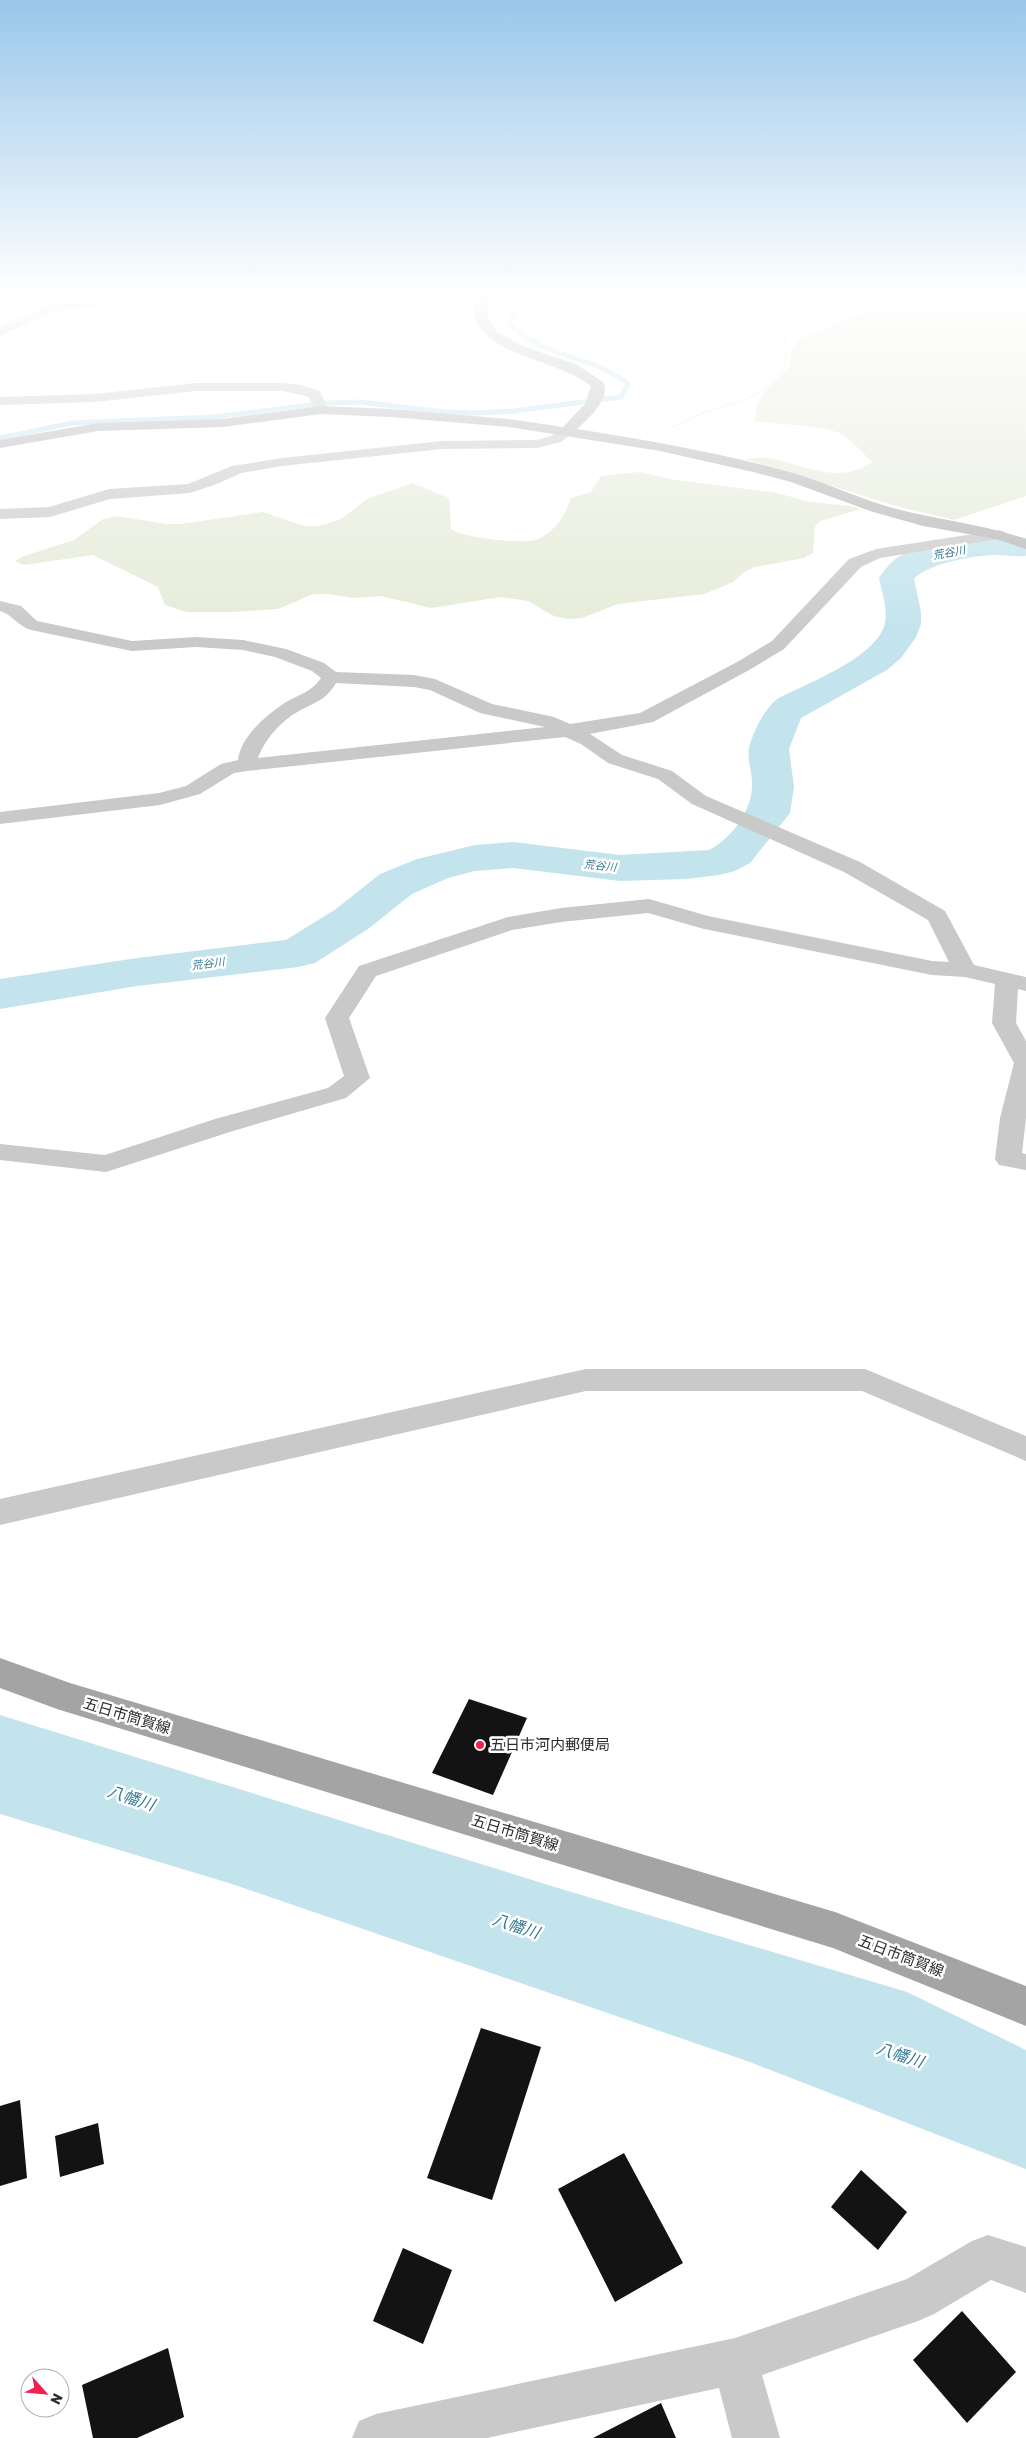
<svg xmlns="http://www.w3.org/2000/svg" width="1026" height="2438" font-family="Rubik,'Noto Sans JP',sans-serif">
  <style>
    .green { fill: #e5ebd8 }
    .water { fill: #c3e3ed }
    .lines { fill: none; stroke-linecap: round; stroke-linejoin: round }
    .stream { stroke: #c3e3ed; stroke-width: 5 }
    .river { fill: #c3e3ed; fill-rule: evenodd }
    .building { fill: #131313 }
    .path { stroke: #c9c9c9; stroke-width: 1; stroke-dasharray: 1 1; stroke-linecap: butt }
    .street { fill: #c9c9c9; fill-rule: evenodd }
    .secondary { fill: #b6b6b6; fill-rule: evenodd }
    .primary { fill: #a4a4a4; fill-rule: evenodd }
    .poi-dot { fill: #ef2251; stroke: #fff; stroke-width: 2 }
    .labels { text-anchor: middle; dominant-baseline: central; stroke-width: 5; stroke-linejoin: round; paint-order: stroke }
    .far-water-label { font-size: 11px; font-style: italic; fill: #367c92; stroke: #fff }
    .near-street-label { font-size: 15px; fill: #2c2c2c; stroke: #fff }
    .near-poi-label { font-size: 15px; fill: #2c2c2c; stroke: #fff; text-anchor: start }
    .near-water-label { font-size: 16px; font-style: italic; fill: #367c92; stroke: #fff }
  </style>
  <rect width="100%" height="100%" fill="#fff"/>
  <!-- green -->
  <path class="green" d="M896 297H1026V496L954 520 896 506 745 459C752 459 761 457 768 458 804 464 838 486 872 462 863 453 853 442 843 435 828 425 777 425 755 421 755 396 774 383 790 367L791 351 800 338 823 330 840 321 882 308Z
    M640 472 675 480 777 493 810 502 851 506 861 509 821 521 815 526 813 553 804 558 755 567 746 571 733 582 704 594 618 604 582 618 568 619 554 616 528 601 501 597 431 608 381 596 353 598 328 594H313L278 609 231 612H187L165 605 158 587 93 555 24 565 15 561 24 556 74 540 103 519 117 516 166 524H180L263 512 304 526H319L341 519 367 499 412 483 449 498 451 529C464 538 524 545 538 539 556 531 565 515 571 498L591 492 601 476Z"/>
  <!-- water -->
  <path class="water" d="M0 1715 558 1888 907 1992 1026 2050V2169L747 2061 232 1884 0 1814Z"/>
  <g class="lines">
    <!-- stream -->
    <path class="stream" d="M0 438 72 423 213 417 326 403 360 402 445 412 477 413 514 411 621 397 628 384C589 353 542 359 508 322L529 297"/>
    <!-- river -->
    <path class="river" d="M993 535 1026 538V556C1016 557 1005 555 995 555 974 555 927 564 914 579L921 612V624L916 637 901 658 887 670 801 718 789 749 794 787 790 813 750 863 735 871 719 875 686 879 620 881 513 868 475 871 448 878 412 894 368 929 315 963 298 967 137 986 0 1009V979L137 958 286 940 336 909 380 874 417 859 475 845 513 842 620 855 709 850C731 839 751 812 752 787 753 775 747 760 749 748 753 732 764 710 777 699 806 684 878 657 885 623 888 609 882 592 879 578 883 572 888 565 894 560 913 544 968 539 993 535Z"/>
  </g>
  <!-- building -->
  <path class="building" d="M469 1699 527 1718 493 1795 432 1773Z
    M481 2028 541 2047 492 2200 427 2178Z
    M20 2100 27 2178 0 2186V2106Z
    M98 2123 104 2164 60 2177 55 2136Z
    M624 2153 683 2263 615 2302 558 2189Z
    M861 2170 907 2212 878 2250 831 2207Z
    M403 2248 452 2270 423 2344 373 2321Z
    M962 2311 1016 2372 967 2423 913 2360Z
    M168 2348 184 2417 137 2438H93L82 2385Z
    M661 2403 676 2438H593Z"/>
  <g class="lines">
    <!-- path -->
    <path class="path" d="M670 427C684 423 696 415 709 411 748 397 797 390 784 335 780 316 768 304 750 297"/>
    <!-- street -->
    <path class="street" d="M103 297H138L132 301 55 311 0 336V327L49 305Z
      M195 383H283L301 385 320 391 328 410 321 414 316 413 309 397 283 391H195L95 402 0 405V397L95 394Z
      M567 427 574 431 561 442 537 448 442 449 282 466 241 473 217 484 190 493 110 499 50 517 0 519V509L49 507 109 489 188 484 232 466 282 458 442 441 537 440 551 436Z
      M999 530 1005 532 1007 535 1005 538 880 558 861 567 784 649 751 669 653 722 590 734 622 755 672 771 706 796 860 862 945 911 974 965 1026 977V991L1018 989 1016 1023 1026 1041V1118L1022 1153 1026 1154V1170L999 1165 995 1159 1000 1118 1014 1063 992 1023 995 984 965 977 932 975 704 929 648 913 561 922 512 930 376 976 349 1018 370 1078 346 1098 233 1131 106 1172 0 1160V1144L105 1155 215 1119 328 1088 344 1076 325 1018 359 966 508 917 561 908 649 899 708 916 932 961 949 962 928 920 844 872 692 804 658 779 608 763 581 744 565 737 247 771 234 773 200 794 160 805 0 824V812L159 793 186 786 221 764 238 760C241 737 264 717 283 704 298 694 310 694 321 678L312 671 275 657 243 650 196 647 132 651 31 630C19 627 13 615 0 611V601L21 606 37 621 132 641 196 637 243 640 286 649 324 663 336 672 414 675 435 679 492 704 554 717 570 724 640 713 739 661 772 641 849 559 876 549ZM336 683 414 687 430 690 480 713 545 727 258 758C265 739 281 721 299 711 317 701 325 701 336 683Z
      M586 1369H865L1026 1436V1461L862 1391H586L0 1525V1499Z
      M988 2235 1026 2247V2293L991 2280 934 2314 918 2321 762 2375 780 2438H732L719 2388 487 2438H352L359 2421 376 2414 735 2338 907 2279 972 2241Z"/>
    <!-- secondary -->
    <path class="secondary" d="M475 297H487L488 318 497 332 525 347 576 364 603 382C612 398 587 420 577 429 652 441 727 454 800 475 831 485 861 499 893 508 937 520 983 524 1026 539V549L996 539 923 526 870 511 791 482 753 472 660 451 509 427 391 417 321 414 223 427 98 431 0 448V440L98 423 223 419 321 406 391 409 509 419 563 427 585 404 591 386C562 362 489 355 476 320 473 313 475 305 475 297Z"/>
    <!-- primary -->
    <path class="primary" d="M0 1658 70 1683 835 1912 1026 1986V2026L833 1948 57 1709 0 1688Z"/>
  </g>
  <!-- sky -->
  <linearGradient id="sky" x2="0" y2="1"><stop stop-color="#99c7ea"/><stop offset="0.46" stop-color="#fff"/><stop offset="1" stop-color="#fff" stop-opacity="0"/></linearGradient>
  <rect width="1026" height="639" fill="url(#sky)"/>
  <!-- markers -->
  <circle class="poi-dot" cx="480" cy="1745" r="5"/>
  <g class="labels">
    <!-- far-water labels -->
    <g class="far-water-label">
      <text transform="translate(949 553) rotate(-11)">荒谷川</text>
      <text transform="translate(600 866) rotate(6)">荒谷川</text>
      <text transform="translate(208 964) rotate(-7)">荒谷川</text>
    </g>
    <!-- near-street labels -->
    <g class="near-street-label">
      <text transform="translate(127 1716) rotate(17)">五日市筒賀線</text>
      <text transform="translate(515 1833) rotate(17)">五日市筒賀線</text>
      <text transform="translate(901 1956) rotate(21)">五日市筒賀線</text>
    </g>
    <!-- near-poi labels -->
    <g class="near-poi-label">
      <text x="490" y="1745">五日市河内郵便局</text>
    </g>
    <!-- near-water labels -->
    <g class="near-water-label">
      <text transform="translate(131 1798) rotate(18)">八幡川</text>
      <text transform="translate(516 1926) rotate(18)">八幡川</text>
      <text transform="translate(900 2055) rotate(18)">八幡川</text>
    </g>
  </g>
  <!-- north arrow -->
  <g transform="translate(45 2393) rotate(117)"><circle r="24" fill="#ffffff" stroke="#ababab"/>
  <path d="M0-4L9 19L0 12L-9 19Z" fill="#ef2251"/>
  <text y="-8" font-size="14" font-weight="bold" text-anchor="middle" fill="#2c2c2c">N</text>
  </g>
</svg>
